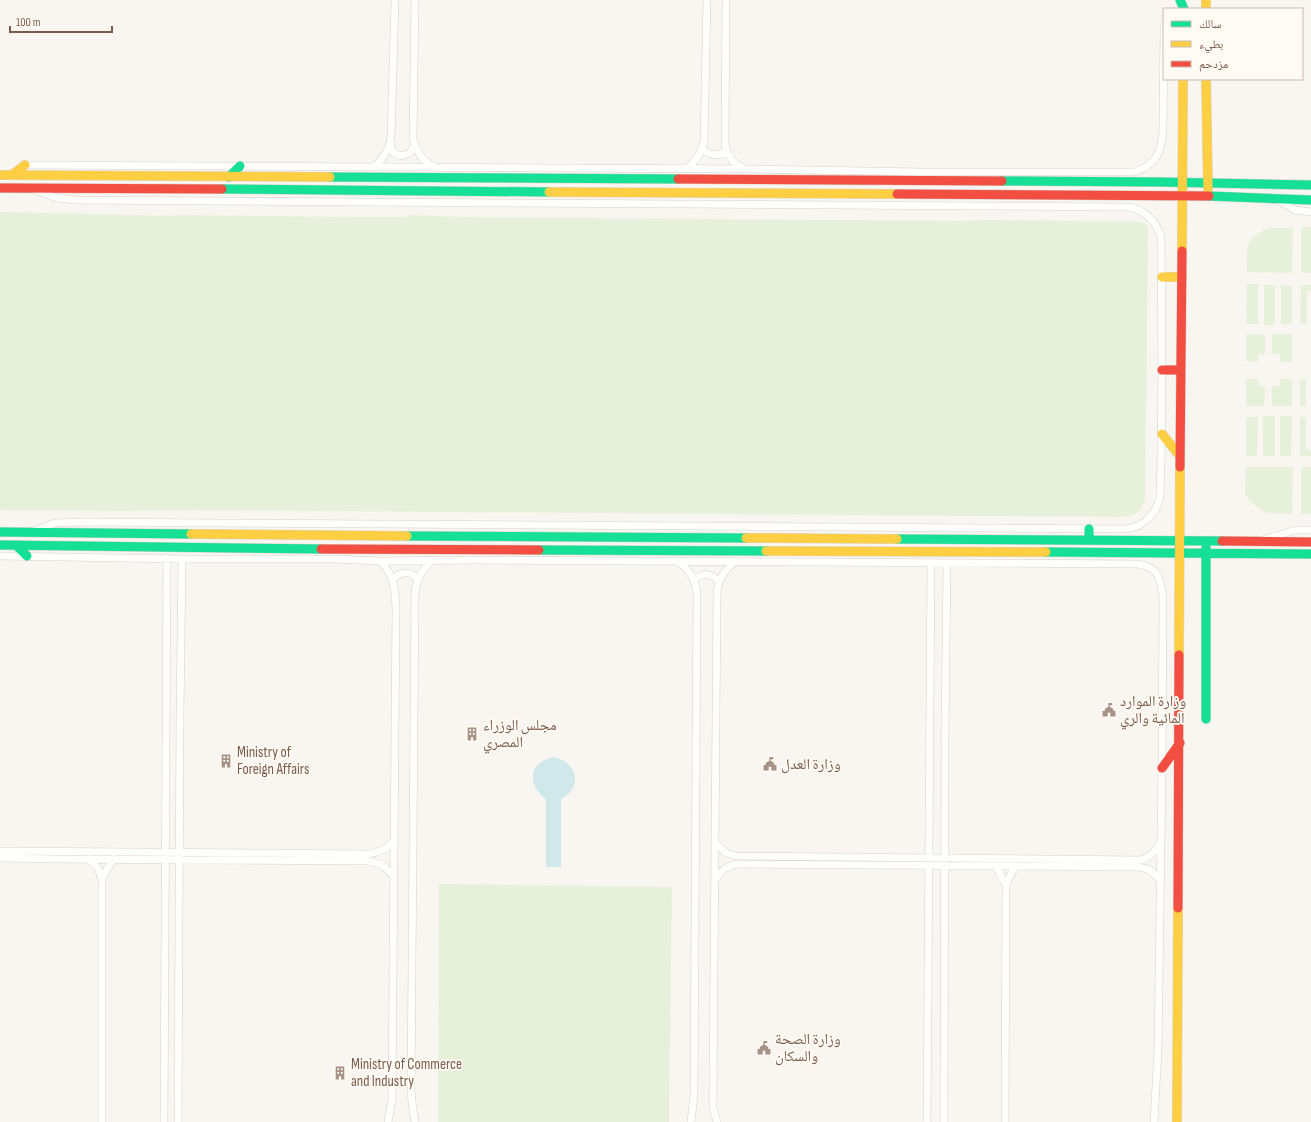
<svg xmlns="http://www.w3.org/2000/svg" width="1311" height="1122" font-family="'Sofia Sans Condensed','Noto Naskh Arabic',sans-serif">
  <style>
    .green { fill: #e7f0db }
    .water { fill: #d0e8ea }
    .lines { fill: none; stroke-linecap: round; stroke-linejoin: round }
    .street-casing { stroke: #d7d1cb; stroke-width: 8 }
    .fast-casing { stroke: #d9d2cb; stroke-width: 10 }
    .slow-casing { stroke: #d9d2cb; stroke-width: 10 }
    .jam-casing { stroke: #d9d2cb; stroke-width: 10 }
    .street { stroke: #fefefd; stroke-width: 7 }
    .fast { stroke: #16e098; stroke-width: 9 }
    .slow { stroke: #ffcf43; stroke-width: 9 }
    .jam { stroke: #f24e42; stroke-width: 9 }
    .labels { text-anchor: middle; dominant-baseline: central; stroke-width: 3.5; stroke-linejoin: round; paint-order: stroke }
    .poi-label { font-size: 15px; fill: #7a5c4d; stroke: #fffaf3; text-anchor: start }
  </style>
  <rect width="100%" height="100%" fill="#f9f5f0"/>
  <!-- green -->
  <path class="green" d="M0 212 173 216 179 215 351 217H405L408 215 462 217 961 221 989 220 1140 222 1146 224 1148 229 1145 499C1141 512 1137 515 1124 517L193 510 121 511 0 510Z
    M1301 227H1311V273H1301Z
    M1270 228H1293L1292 273 1247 272C1247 249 1244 236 1270 228Z
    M1247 284H1258V324H1246Z
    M1264 285H1275V325H1264Z
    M1281 285 1292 286V324H1281Z
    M1301 285H1311V291H1307V324H1300Z
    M1246 334 1265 335V354H1258V362L1246 361Z
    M1272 334H1292V362H1280V354H1272Z
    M1246 379H1258V386H1265L1264 406H1246Z
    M1280 379H1292V406H1272V386H1280Z
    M1300 379H1306V406H1300Z
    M1263 416H1275V456H1263Z
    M1280 416H1292L1291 456H1280Z
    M1246 417H1258L1257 456H1246Z
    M1300 417H1306V450H1311V456H1300Z
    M1246 467H1293L1292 514 1268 513 1259 509 1250 501 1245 494Z
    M1301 467H1311V514H1301Z
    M439 884 672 887 669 1122H438Z"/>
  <!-- water -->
  <path class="water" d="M554 757C578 762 583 788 561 799V867H546V799C526 785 529 761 554 757Z"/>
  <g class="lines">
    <!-- street casing -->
    <g class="street-casing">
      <path id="street" d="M415 0 413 138C416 152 423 162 436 167
        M726 0 725 142C726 154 732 163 743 168
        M390 144 393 152 401 156 410 153 414 146
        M702 149C710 155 719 157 727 151
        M25 165 745 169 921 172H1134C1156 165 1161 153 1163 132L1164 26
        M374 167C383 159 389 150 391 138L395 0
        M687 169C696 161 701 153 704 142L707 0
        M1276 199 1295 210 1311 212
        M33 531 55 523 82 522 1126 529 1138 526 1148 519 1156 509 1160 498 1161 462 1162 370 1161 237C1156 221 1146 211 1129 207L75 200 57 198 34 190
        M1265 539 1296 530H1311
        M0 556 182 559H335L380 561 474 560 1138 564C1159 567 1161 580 1163 599L1162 768 1158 1050 1154 1122
        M380 561C394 574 395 589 396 608L392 1100 388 1122
        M678 562C690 569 695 579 697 593L694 1095 691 1122
        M393 579C402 571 410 570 418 580
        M694 580C702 572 712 573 719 582
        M715 842 726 853 736 856 1139 860C1150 858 1155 852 1160 843
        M0 851 368 854C379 853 386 849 393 842
        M0 858 59 859 368 861 383 865 393 876
        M89 859 98 868 102 880V1122
        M996 866 1006 885
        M102 879 107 869 114 859
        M715 880C722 869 729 864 742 864L1138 867 1148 869 1160 879
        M164 1122 167 558
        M178 1122 180 715 182 559
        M415 1122 412 1102 411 1090 415 593C416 580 422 570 432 560
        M717 1122 713 1108V1094L717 593C718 579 724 570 735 562
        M927 1122 931 563
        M944 1122 945 733 947 563
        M1005 1122 1006 885 1012 872 1017 866"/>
    </g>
    <!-- fast casing -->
    <g class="fast-casing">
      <path id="fast" d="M1180 0 1184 9
        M229 177 240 166
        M330 177 678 179
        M1002 181 1160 182 1311 185
        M222 189 549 192
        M1209 196 1311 200
        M1089 529V539
        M0 532 191 534
        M407 536 746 538
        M897 539 1222 541
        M0 545 321 549
        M16 545 27 556
        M1206 547V719
        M539 550 766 551
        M1046 552 1311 554"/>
    </g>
    <!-- slow casing -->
    <g class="slow-casing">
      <path id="slow" d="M1206 0V9
        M1206 79 1208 189
        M0 175 330 177
        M12 175 25 165
        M549 192 897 194
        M1182 251 1183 79
        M1162 277H1182
        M1162 434 1180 456
        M191 534 407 536
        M746 538 897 539
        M766 551 1046 552
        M1179 655 1180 467
        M1177 1122 1178 908"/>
    </g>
    <!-- jam casing -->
    <g class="jam-casing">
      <path id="jam" d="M678 179 1002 181
        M0 188 222 189
        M897 194 1209 196
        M1162 370H1181
        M1180 467 1182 251
        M1222 541 1311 542
        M321 549 539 550
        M1162 768 1180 743
        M1178 908 1179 655"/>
    </g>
    <!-- street -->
    <use href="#street" class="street"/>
    <!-- fast -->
    <use href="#fast" class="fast"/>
    <!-- slow -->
    <use href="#slow" class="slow"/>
    <!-- jam -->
    <use href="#jam" class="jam"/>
  </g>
  <!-- icons -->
  <defs>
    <g id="civic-bare" transform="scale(1.08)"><path d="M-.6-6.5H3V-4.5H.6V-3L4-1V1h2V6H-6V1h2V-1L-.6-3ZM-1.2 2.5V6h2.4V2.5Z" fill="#a69286" stroke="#fffaf3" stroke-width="2.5" paint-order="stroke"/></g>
    <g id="building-bare" transform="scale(1.08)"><path d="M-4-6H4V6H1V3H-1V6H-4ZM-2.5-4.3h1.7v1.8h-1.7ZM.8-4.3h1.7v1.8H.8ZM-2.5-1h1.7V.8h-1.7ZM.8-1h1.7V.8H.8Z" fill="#a69286" stroke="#fffaf3" stroke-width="2.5" paint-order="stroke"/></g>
  </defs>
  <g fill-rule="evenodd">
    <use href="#civic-bare" x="1109" y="710"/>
    <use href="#building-bare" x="472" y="734"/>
    <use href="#building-bare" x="226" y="761"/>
    <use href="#civic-bare" x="770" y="764"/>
    <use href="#civic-bare" x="764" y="1048"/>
    <use href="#building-bare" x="340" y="1073"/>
  </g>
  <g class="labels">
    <!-- poi labels -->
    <g class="poi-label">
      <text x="1120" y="701">وزارة الموارد<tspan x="1120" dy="17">المائية والري</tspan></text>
      <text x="483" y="725">مجلس الوزراء<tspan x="483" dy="17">المصري</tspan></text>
      <text x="237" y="752">Ministry of<tspan x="237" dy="17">Foreign Affairs</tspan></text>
      <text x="781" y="764">وزارة العدل</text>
      <text x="775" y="1039">وزارة الصحة<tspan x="775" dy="17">والسكان</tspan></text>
      <text x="351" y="1064">Ministry of Commerce<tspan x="351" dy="17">and Industry</tspan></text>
    </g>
  </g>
  <!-- legend -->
  <rect x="1163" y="8" width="140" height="72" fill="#fffaf3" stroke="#cabbb1"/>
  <rect x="1171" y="21" width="20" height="6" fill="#16e098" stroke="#cabbb1"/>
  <text x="1199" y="28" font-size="12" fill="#7a5c4d">سالك</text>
  <rect x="1171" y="41" width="20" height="6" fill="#ffcf43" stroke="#cabbb1"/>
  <text x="1199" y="48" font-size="12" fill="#7a5c4d">بطيء</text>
  <rect x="1171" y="61" width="20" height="6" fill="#f24e42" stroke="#cabbb1"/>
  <text x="1199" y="68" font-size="12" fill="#7a5c4d">مزدحم</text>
  <!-- scale -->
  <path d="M10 26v6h102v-6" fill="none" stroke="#7a5c4d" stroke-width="2"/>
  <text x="16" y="26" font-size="12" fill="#7a5c4d" stroke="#fffaf3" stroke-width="3" paint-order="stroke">100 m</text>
</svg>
